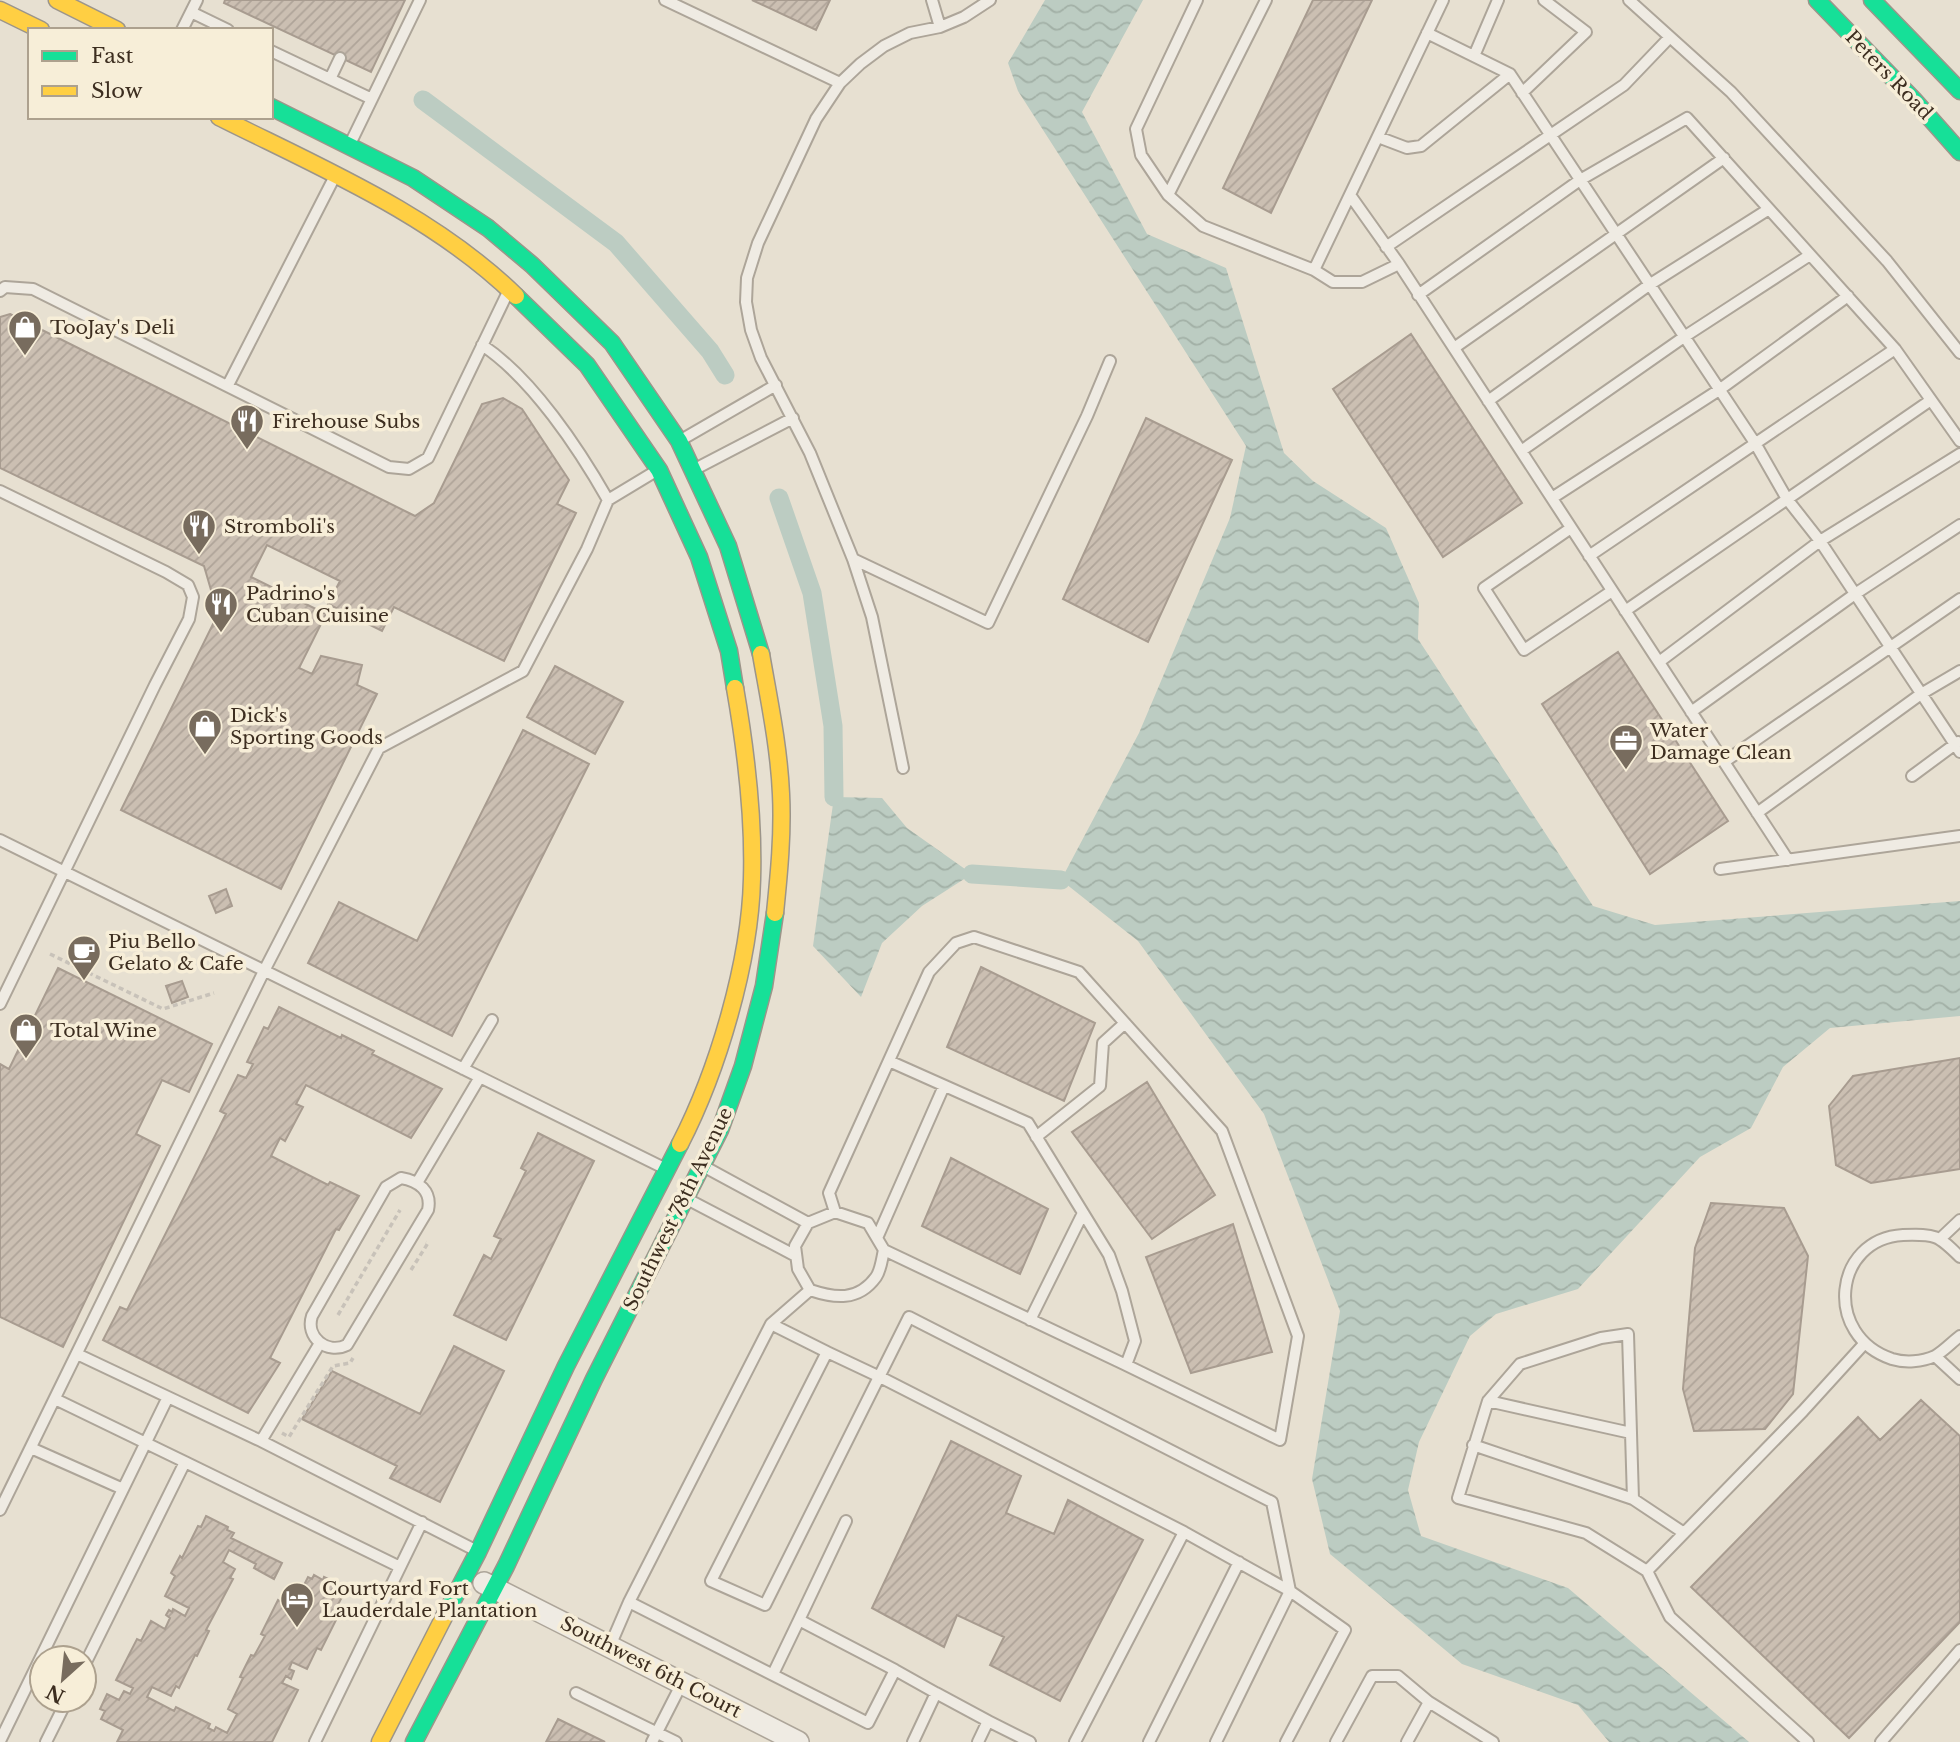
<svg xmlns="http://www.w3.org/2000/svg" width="1960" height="1742" font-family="'Libre Baskerville',serif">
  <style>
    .water { fill: url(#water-waves) }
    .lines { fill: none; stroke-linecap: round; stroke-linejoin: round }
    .canal { stroke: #bcccc2; stroke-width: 19 }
    .building { fill: url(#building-hatch); stroke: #a89c90; stroke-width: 2 }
    .lane-casing { stroke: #ada599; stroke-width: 14 }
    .street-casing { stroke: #ada599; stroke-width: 24 }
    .fast-casing { stroke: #9c958a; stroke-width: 19 }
    .slow-casing { stroke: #9c958a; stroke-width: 19 }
    .path { stroke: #c8c2b9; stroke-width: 3.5; stroke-dasharray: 5 3.5; stroke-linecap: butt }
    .lane { stroke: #efebe3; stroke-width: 10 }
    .street { stroke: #efebe3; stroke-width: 21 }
    .fast { stroke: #16e098; stroke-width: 16 }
    .slow { stroke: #ffcf43; stroke-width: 16 }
    .labels { text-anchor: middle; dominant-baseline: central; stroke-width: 7; stroke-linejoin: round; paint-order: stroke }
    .street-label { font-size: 19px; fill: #3d2e20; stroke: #f7eed8 }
    .poi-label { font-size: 19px; fill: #3d2e20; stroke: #f7eed8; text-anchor: start }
  </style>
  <defs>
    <pattern id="water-waves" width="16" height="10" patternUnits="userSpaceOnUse" patternTransform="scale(1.75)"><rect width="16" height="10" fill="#bcccc2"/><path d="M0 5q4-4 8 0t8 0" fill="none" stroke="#a2b0a6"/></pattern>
    <pattern id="building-hatch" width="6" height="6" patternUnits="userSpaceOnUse" patternTransform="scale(1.75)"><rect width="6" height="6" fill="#cbbfb2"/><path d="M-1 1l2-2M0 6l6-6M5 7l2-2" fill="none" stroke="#afa499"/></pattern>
  </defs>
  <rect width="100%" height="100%" fill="#e7e0d1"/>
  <!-- water -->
  <path class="water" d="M1045 0H1143L1082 112 1147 234 1226 268 1284 453 1313 481 1386 528 1419 603 1418 639 1593 906 1655 925 1960 901V1016L1830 1028 1783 1067 1751 1128 1700 1157 1578 1289 1496 1314 1470 1336 1419 1442 1408 1490 1421 1536 1568 1588 1749 1742H1609L1578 1705 1462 1664 1330 1554 1312 1479 1340 1311 1264 1114 1138 941 1061 880 1139 733 1230 518 1246 446 1018 91 1008 63Z
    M834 797 882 798 907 828 972 874 922 906 882 943 861 997 813 946Z"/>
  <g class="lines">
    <!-- canal -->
    <path class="canal" d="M423 100 616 243 710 351 725 375
      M779 498 812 593 833 726 834 797
      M972 874 1061 880"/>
  </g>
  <!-- building -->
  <path class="building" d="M225 0H405L371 72 224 3Z
    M752 0H830L816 30Z
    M1313 0H1372L1271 213 1223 188Z
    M10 314 415 516 434 503 482 404 503 398 522 409 569 480 557 504 576 513 504 661 394 607 382 631 328 604 340 581 267 545 251 577 326 614 299 668 312 674 321 656 362 665 357 685 377 694 281 889 121 810 218 614 204 566 0 468V317Z
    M1411 334 1522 503 1443 557 1333 389Z
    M1146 418 1232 460 1148 642 1063 599Z
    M1618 652 1728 821 1650 874 1542 704Z
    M555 666 623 702 595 754 527 717Z
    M523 730 589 764 452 1036 308 963 339 902 417 941Z
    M226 889 232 906 216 913 209 896Z
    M981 967 1095 1023 1064 1101 947 1047Z
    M58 968 212 1044 189 1092 162 1080 136 1134 160 1146 63 1347 0 1317V1064L9 1069Z
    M182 981 188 997 172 1003 166 986Z
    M279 1007 341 1038 342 1035 374 1051 372 1054 442 1089 411 1138 306 1085 296 1104 303 1107 285 1141 280 1138 271 1156 328 1185 330 1182 359 1196 339 1230 336 1229 270 1358 280 1363 248 1413 103 1340 120 1307 127 1310 226 1114 220 1111 238 1075 246 1078 253 1064 247 1062 264 1027 268 1029Z
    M1960 1058V1169L1871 1183 1836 1165 1829 1106 1853 1076Z
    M1147 1082 1215 1195 1152 1239 1072 1132Z
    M538 1133 594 1161 506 1340 454 1315 484 1255 491 1259 501 1239 494 1236 526 1171 521 1168Z
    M951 1158 1048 1209 1020 1274 922 1226Z
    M1711 1203 1784 1208 1808 1256 1793 1394 1765 1429 1694 1431 1683 1389 1695 1248Z
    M1233 1224 1272 1352 1191 1373 1146 1257Z
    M454 1346 504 1371 440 1502 390 1478 397 1466 302 1419 332 1371 420 1414Z
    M1921 1400 1960 1436V1622L1849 1738 1691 1587 1858 1417 1880 1440Z
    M951 1441 1021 1476 1006 1513 1054 1534 1068 1500 1143 1540 1060 1701 990 1665 1004 1637 957 1615 944 1647 872 1608Z
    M206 1516 228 1527 227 1530 234 1533 231 1538 282 1563 274 1579 254 1568 256 1564 229 1550 223 1562 235 1569 230 1578 233 1579 206 1630 209 1631 197 1656 195 1655 179 1688 176 1686 171 1696 152 1687 147 1697 174 1711 176 1707 210 1724 208 1728 214 1731 216 1727 227 1733 237 1714 228 1709 243 1678 240 1677 251 1655 254 1656 265 1636 261 1634 278 1600 281 1602 286 1593 297 1599 308 1577 312 1579 314 1575 323 1580 324 1577 343 1586 338 1596 342 1597 331 1618 336 1620 321 1650 317 1648 307 1669 292 1662 289 1669 294 1671 291 1679 286 1676 282 1683 298 1690 272 1742H117L123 1730 101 1719 105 1711 100 1709 107 1694 119 1700 124 1691 130 1694 133 1688 116 1680 137 1639 141 1641 151 1621 165 1629 170 1618 166 1615 169 1610 172 1612 173 1609 185 1616 189 1608 165 1596 175 1576 171 1573 180 1556 182 1558 198 1526 201 1527Z
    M558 1719 605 1742H546Z"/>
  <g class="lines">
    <!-- lane casing -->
    <g class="lane-casing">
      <path id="lane" d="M665 0 840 83
        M932 0 940 27
        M1197 0 1136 129 1141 155 1168 195 1203 226 1314 270
        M1443 0 1314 270 1333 282H1362L1399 264 1788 860
        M1629 0 1731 92 1887 261 1960 353
        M191 12 228 30
        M182 30 197 0
        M1427 33 1510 74 1755 443 1787 499 1820 541 1960 752
        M271 51 372 99
        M1474 56 1498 0
        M330 79 340 58
        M1522 93 1586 32 1544 0
        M1378 137 1407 148 1421 146 1510 74
        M351 142 420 0
        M1168 195 1266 0
        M1350 195 1399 264
        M1386 247 1624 85 1670 37
        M0 291 5 287 33 289 389 467 409 469 428 458 508 292
        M1418 295 1580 180 1687 118 1895 349 1960 441
        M482 345C532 378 579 449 608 500
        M1454 348 1724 158
        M228 385 335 176
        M1488 401 1649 285 1769 209
        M681 440 776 385
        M1521 451 1684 337 1810 255
        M697 468 793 418
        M0 491 166 572 188 585 193 597 189 619 155 685 0 1004
        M1552 498 1719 390 1848 296
        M1571 528 1484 588 1524 650 1612 591
        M1589 556 1895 349
        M853 559 988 623 1087 416 1110 361
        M1625 611 1931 400
        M1659 662 1820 541 1960 454
        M1691 712 1855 594 1960 525
        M1724 762 1960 599
        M903 768 872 617 853 559 810 453 761 358 751 330 746 302 747 278 758 243 816 119 840 83 860 64 884 46 910 33 940 27 964 17 990 0
        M1912 776 1958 742
        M1757 813 1921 694 1960 671
        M0 840 666 1169
        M1720 869 1960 836
        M463 1069 492 1020
        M1036 1137 1100 1086 1103 1043 1125 1023
        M703 1166 808 1223
        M401 1178C419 1181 432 1191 428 1210L347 1345C327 1355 305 1337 312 1316L386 1187Z
        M417 1183 480 1077
        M689 1200 796 1256
        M835 1212 829 1193 929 972 956 943 974 937 1079 972 1222 1131 1298 1336 1280 1440 1126 1365 1135 1341 1122 1291 1109 1255 1028 1123 889 1061
        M877 1238 944 1086
        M1941 1238 1960 1220
        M884 1250 1126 1365
        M1960 1257C1938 1235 1936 1234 1903 1235 1833 1239 1823 1336 1892 1359 1905 1363 1922 1362 1935 1356 1944 1351 1952 1342 1960 1336
        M1030 1320 1083 1213
        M771 1324 810 1290C834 1298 858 1302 876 1277 881 1270 882 1258 884 1250L868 1223 835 1212 808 1223 795 1246 798 1269 810 1290
        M827 1352 880 1377 1184 1532 1290 1591 1216 1742
        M77 1354 261 1441 477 1551
        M1935 1356 1960 1379
        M55 1399 185 1462 84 1666
        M1488 1401 1631 1433
        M261 1441 320 1343
        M1473 1445 1633 1499
        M31 1448 123 1489
        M185 1462 400 1567
        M0 1510 264 971 379 748 523 671 587 549 608 500 656 471
        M1684 1533 1633 1499 1628 1334 1601 1338 1520 1364 1488 1401 1458 1498 1586 1533 1647 1571 1670 1617 1808 1742
        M1647 1571 1803 1411 1864 1344
        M629 1602 771 1324 827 1352 711 1581 765 1605 909 1317 1272 1502 1290 1591 1345 1630 1286 1742
        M799 1620 846 1521
        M610 1646 629 1602 868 1723 895 1670 936 1693 913 1742
        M773 1674 799 1620 895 1670
        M576 1693 676 1742
        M936 1693 988 1721 978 1742
        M988 1721 1030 1742
        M0 1741 168 1397
        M46 1742 67 1700
        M315 1742 422 1522
        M652 1742 682 1683
        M1075 1742 1184 1532
        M1149 1742 1239 1562
        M1336 1742 1372 1676H1398L1429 1702
        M1407 1742 1429 1702 1493 1742
        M1881 1742 1960 1650"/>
    </g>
    <!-- street casing -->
    <g class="street-casing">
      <path id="street" d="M484 1583 798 1742"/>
    </g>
    <!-- fast casing -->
    <g class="fast-casing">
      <path id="fast" d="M1817 0 1913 99 1960 152
        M1872 0 1960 91
        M271 107 413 178 488 228 532 265 612 343 679 441 728 546 761 654
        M516 296 587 365 659 470 699 557 729 651 735 688
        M445 1615 478 1552 566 1366 680 1144
        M414 1742 506 1566 594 1379 720 1130 743 1066 764 986 775 913"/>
    </g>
    <!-- slow casing -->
    <g class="slow-casing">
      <path id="slow" d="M57 0 117 30
        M0 10 41 30
        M219 117C321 168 433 215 516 296
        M761 654C769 700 779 747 781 794 783 833 779 874 775 913
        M680 1144C718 1070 750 962 752 879 754 815 746 751 735 688
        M380 1742 445 1615"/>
    </g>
    <!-- path -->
    <path class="path" d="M50 954 163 1009 214 993
      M411 1270 428 1243 426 1242
      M338 1315 400 1210
      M282 1433 289 1437 333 1366 350 1363 353 1358"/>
    <!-- lane -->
    <use href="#lane" class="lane"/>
    <!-- street -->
    <use href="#street" class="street"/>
    <!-- fast -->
    <use href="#fast" class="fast"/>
    <!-- slow -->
    <use href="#slow" class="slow"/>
  </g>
  <!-- icons -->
  <defs>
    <g id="shop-pin" transform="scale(1.75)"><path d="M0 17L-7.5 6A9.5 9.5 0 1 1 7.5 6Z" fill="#786c5e" stroke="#f7eed8"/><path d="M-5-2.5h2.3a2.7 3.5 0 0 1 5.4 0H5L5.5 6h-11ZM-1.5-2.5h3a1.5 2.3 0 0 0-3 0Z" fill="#fff"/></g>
    <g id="restaurant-pin" transform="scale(1.75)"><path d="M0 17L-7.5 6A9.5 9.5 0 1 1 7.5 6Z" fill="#786c5e" stroke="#f7eed8"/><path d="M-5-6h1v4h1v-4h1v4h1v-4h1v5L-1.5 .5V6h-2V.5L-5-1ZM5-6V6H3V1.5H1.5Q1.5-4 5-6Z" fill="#fff"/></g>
    <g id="office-pin" transform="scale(1.75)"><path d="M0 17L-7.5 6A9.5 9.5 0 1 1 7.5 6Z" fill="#786c5e" stroke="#f7eed8"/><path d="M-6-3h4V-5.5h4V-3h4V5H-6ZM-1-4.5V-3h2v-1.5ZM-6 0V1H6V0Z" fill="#fff"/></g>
    <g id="cafe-pin" transform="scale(1.75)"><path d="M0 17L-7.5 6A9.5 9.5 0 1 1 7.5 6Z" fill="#786c5e" stroke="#f7eed8"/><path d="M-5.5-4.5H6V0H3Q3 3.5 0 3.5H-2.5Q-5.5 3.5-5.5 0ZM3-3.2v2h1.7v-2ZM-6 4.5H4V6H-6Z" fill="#fff"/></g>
    <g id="hotel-pin" transform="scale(1.75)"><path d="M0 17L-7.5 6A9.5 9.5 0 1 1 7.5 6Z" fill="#786c5e" stroke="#f7eed8"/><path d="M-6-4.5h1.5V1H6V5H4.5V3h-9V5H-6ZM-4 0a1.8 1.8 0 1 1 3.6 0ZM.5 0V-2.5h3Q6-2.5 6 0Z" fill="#fff"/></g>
  </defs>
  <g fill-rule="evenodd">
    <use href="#shop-pin" x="25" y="327"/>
    <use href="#restaurant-pin" x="247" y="421"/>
    <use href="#restaurant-pin" x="199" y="526"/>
    <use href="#restaurant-pin" x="221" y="604"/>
    <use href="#shop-pin" x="205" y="726"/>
    <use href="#office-pin" x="1626" y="741"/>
    <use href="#cafe-pin" x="84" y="952"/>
    <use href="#shop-pin" x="26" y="1030"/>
    <use href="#hotel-pin" x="297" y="1599"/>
  </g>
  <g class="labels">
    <!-- street labels -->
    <g class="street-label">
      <text transform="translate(1889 75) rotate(46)">Peters Road</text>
      <text transform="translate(678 1209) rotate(-64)">Southwest 78th Avenue</text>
      <text transform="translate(651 1667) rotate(27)">Southwest 6th Court</text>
    </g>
    <!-- poi labels -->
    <g class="poi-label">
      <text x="50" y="327">TooJay's Deli</text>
      <text x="272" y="421">Firehouse Subs</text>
      <text x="224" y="526">Stromboli's</text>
      <text x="246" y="593">Padrino's<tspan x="246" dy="22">Cuban Cuisine</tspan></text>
      <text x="230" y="715">Dick's<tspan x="230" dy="22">Sporting Goods</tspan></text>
      <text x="1650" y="730">Water<tspan x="1650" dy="22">Damage Clean</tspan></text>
      <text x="108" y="941">Piu Bello<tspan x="108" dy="22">Gelato &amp; Cafe</tspan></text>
      <text x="50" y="1030">Total Wine</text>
      <text x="322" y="1588">Courtyard Fort<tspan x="322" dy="22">Lauderdale Plantation</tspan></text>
    </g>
  </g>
  <!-- legend -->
  <rect x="28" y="28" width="245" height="91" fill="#f7eed8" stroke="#ada18e" stroke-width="2"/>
  <rect x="42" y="51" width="35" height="10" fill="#16e098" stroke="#ada18e" stroke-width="2"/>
  <text x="91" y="63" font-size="21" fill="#3d2e20">Fast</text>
  <rect x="42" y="86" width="35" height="10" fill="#ffcf43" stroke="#ada18e" stroke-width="2"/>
  <text x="91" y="98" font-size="21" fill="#3d2e20">Slow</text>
  <!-- north arrow -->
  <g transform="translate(63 1679) rotate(207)"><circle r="33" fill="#f7eed8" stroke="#ada18e" stroke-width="2"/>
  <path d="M0-5L12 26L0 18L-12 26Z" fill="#786c5e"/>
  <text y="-10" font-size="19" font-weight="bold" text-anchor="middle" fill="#3d2e20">N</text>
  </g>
</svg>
